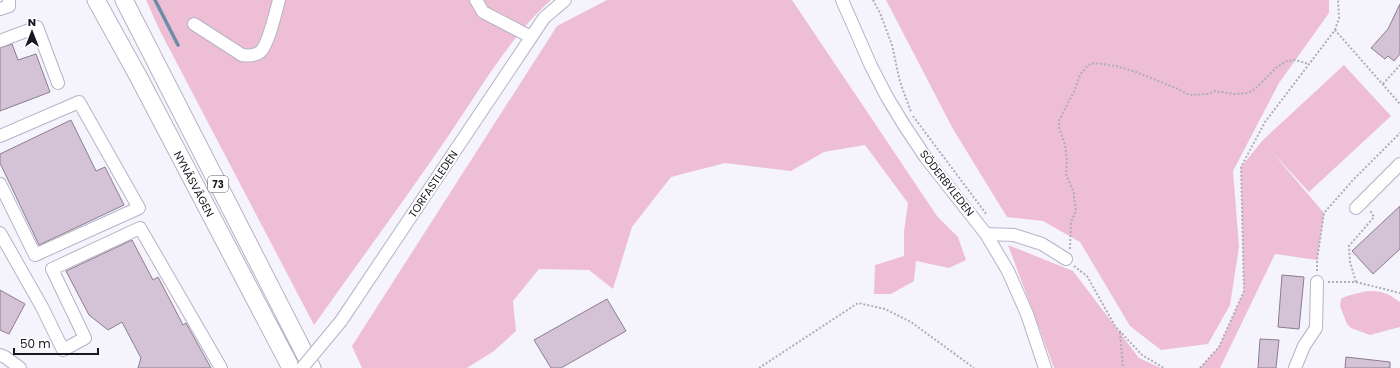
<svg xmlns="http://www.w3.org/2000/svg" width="1400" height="368" font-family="Poppins,sans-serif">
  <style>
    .green { fill: #eebfd4 }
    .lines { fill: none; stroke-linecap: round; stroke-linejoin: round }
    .stream { stroke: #6d8ca8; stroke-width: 3.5 }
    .building { fill: #d4c3d6; stroke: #8c7d8e }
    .minor-casing { stroke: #b7b2c8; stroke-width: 14 }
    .highway-casing { stroke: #b7b2c8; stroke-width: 19 }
    .path { stroke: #afadb5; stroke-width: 2; stroke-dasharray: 2 2; stroke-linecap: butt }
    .minor { stroke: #fff; stroke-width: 12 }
    .highway { stroke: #fff; stroke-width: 17 }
    .minor-bridge-casing { stroke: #b7b2c8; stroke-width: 14; stroke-linecap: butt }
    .minor-bridge { stroke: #fff; stroke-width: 12 }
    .labels { text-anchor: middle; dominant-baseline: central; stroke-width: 4; stroke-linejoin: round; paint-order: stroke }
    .shield { fill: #fff; stroke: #5d5c62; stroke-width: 1 }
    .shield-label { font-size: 10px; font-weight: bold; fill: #18161e }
    .street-label { font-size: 11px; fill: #18161e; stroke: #fff }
  </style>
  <rect width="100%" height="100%" fill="#f5f3fc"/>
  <!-- green -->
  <path class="green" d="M146 0H551C511 35 479 91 449 135 405 199 359 262 314 325L159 29Z
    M607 0H792L937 216 958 237 966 260 949 268 916 261 914 281 891 294H874L875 265 904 256V232L908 203 865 145 824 152 791 171 725 163 671 177 632 227 613 289 589 270 539 269 513 301 516 331 494 351 467 368H362L352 346 557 26Z
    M886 0H1329V13L1279 83 1233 171 1239 247 1230 305 1208 344 1161 350 1130 326 1080 242 1043 221 1007 217 953 129Z
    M1344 65 1391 116 1309 192 1272 152 1324 213 1317 260 1275 254 1220 368H1200L1219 347 1244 291 1241 167 1262 141Z
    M1008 245 1073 271 1139 358 1161 368H1054Z
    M1367 291C1383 291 1387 293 1400 302V327L1370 335 1351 328 1347 324 1340 306 1341 299 1347 296Z"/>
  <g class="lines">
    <!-- stream -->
    <path class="stream" d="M155 0 178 45"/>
  </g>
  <!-- building -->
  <path class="building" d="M1400 4V54L1394 61 1388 56 1385 59 1371 48 1388 29Z
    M12 44 18 60 36 54 50 92 0 111V48Z
    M71 120 96 171 105 167 124 205 39 245 0 163V154Z
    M1400 206V249L1373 274 1352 251Z
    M132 240 153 280 158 277 183 325 186 323 211 368H138L141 358 122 322 108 330 89 315 66 271Z
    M1282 275 1304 277 1299 329 1278 327Z
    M0 290 25 304 9 334 0 330Z
    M607 299 626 331 561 368H551L534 340Z
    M1260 339 1279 340 1276 368H1258Z
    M1346 357 1390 362V368H1345Z"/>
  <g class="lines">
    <!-- minor casing -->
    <g class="minor-casing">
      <path id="minor" d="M476 0 483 12 531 37
        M842 0 871 66 887 97 904 125 926 158 986 234 1008 271 1027 314 1045 368
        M0 9 9 6V0
        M194 24 242 55C248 56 255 56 260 52 268 46 276 11 279 0
        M0 41 37 27 58 83
        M0 136 79 102 139 208 35 255 0 184
        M1356 208 1400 164
        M0 233 42 307 63 350 85 338 52 269 140 228 221 368
        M986 234 1014 235 1042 244 1066 259
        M341 321 544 18 565 0
        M0 355 5 357 20 368
        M1295 368 1304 346 1316 328 1317 282"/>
    </g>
    <!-- highway casing -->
    <g class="highway-casing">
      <path id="highway" d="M96 0 138 76 291 368
        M124 0 312 368"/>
    </g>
    <!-- path -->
    <path class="path" d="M873 0 880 13 892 45 900 82 911 112
      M1335 30 1339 18 1338 0
      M1383 84 1400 65
      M913 116 987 215
      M1070 249 1071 222 1076 211 1074 198V193L1066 174 1067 160 1065 145 1059 127V121L1071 97 1074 92 1080 75 1088 65 1095 63 1116 66 1136 72 1178 89 1189 95 1208 94 1215 91 1234 94 1248 93 1255 89 1277 67 1287 61 1295 60 1309 64
      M1074 266 1087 276 1115 326 1142 355 1164 368
      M1317 271V260L1324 213 1353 180 1400 133
      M1328 282H1356L1400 293
      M1356 282 1350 262 1349 246 1374 217 1370 210
      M1120 332 1123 368
      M759 368 858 303 885 309 911 322 974 368
      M1200 368 1219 347 1244 291 1241 167 1265 122 1335 30 1400 104"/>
    <!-- minor -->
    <use href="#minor" class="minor"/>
    <!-- highway -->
    <use href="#highway" class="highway"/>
    <!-- minor-bridge casing -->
    <g class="minor-bridge-casing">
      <path id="minor-bridge" d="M302 368 341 321"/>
    </g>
    <!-- minor-bridge -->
    <use href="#minor-bridge" class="minor-bridge"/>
  </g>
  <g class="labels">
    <!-- shield labels -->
    <rect class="shield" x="208" y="176" width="20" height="16" rx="3"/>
    <g class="shield-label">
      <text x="218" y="184">73</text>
    </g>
    <!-- street labels -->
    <g class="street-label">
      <text transform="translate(947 183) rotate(52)">SÖDERBYLEDEN</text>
      <text transform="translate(194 184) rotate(62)">NYNÄSVÄGEN</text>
      <text transform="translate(433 184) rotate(-56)">TORFASTLEDEN</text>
    </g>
  </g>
  <!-- north arrow -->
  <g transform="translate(32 32)" stroke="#ffffff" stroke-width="3" paint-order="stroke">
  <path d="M0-3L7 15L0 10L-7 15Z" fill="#18161e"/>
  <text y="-6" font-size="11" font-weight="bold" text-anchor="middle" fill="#18161e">N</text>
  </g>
  <!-- scale -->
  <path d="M14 348v6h84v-6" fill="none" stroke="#18161e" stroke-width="2"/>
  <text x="20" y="348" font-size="12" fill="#18161e" stroke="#ffffff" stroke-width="3" paint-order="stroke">50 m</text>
</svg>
